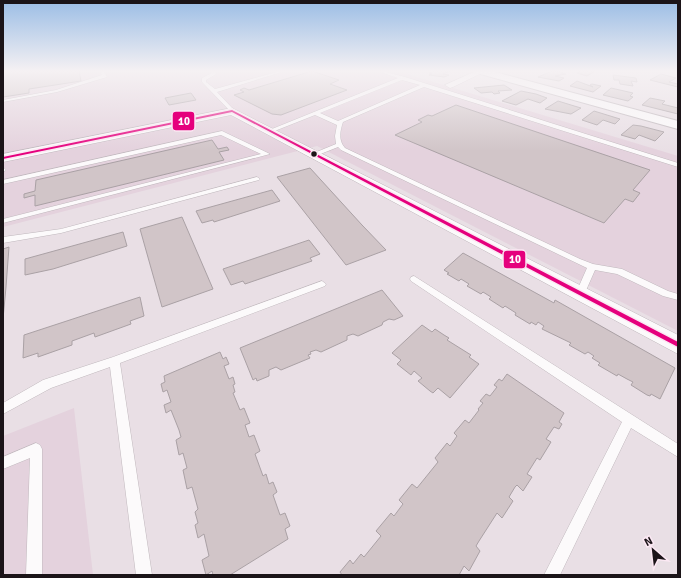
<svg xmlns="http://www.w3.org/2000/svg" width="681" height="578" font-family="Signika,sans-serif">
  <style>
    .built { fill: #e4d2dd }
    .building { fill: #d1c5c8; stroke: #aaa1a5 }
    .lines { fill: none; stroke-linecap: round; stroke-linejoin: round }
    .service-casing { stroke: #c0b8bd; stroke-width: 1 }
    .minor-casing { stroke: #c0b8bd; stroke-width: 1 }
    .tertiary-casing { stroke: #c0b8bd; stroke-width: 2 }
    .service { fill: #fcfafb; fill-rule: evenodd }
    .minor { fill: #fcfafb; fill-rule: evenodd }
    .tertiary { fill: #fcfafb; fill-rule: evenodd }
    .bus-1-casing { stroke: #fbe8f3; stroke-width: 3 }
    .bus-1 { fill: #e5007d; fill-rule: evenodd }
    .bus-dot { fill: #1b1418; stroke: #fbe8f3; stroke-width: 1.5 }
    .line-badge { stroke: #fbe8f3; stroke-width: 1.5 }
    .badge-label { font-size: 11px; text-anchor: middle; font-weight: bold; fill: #fff }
  </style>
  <rect width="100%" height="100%" fill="#e9dfe5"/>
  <!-- built -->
  <path class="built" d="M3 71H397L678 156V331L317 146 3 227Z
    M74 408 93 575H3V436Z"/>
  <!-- building -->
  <path class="building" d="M3 71H79L81 81 29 89V93L3 97Z
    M312 71 339 80 330 84 347 90 281 115 272 114 234 95 244 92 240 90 244 88 249 90Z
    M433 71H450L443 74 449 75 444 77 429 75 432 74 429 73 435 71Z
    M552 71 563 72 561 73 566 74 555 76 564 78 559 81 538 77Z
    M579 71H595L587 76 577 73 581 71Z
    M661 74 676 78 669 82 678 84V87L650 80Z
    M613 75 636 78 637 82 631 81 633 86 620 84 619 80H614Z
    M577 81 593 87 590 85 592 84 601 86 593 92 570 86Z
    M504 85 512 90 498 91 500 93 494 94 492 92 481 93 474 88Z
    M611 88 633 93 630 96 633 97 628 101 603 95Z
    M521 91 536 94 547 98 540 103 528 99 516 105 502 101Z
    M191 93 196 100 169 105 165 98Z
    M650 98 665 101 662 104 678 108V114L642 105Z
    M558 101 571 105 581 108 571 114 545 109Z
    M456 105 638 166 650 170 633 190 640 193 633 202 625 199 604 223 395 135 422 122 418 120 428 115 432 116Z
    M594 111 620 119 615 124 603 120 597 125 582 120Z
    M633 125 641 126 664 132 655 141 639 135 635 139 621 135Z
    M212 140 218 149 227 147 229 150 219 152 224 160 35 206V195L24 198V194L35 191 36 180Z
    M310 168 362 225 386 250 346 265 277 177Z
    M272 190 280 201 214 222 213 220 202 223 196 211Z
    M182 217 213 289 162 307 140 229Z
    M123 232 127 246 53 269 25 275V259Z
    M309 240 320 254 310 258 312 261 245 284 243 281 231 285 223 269Z
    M9 247 6 287 3 319V249Z
    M463 253 554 303 555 300 675 368 660 399 651 394 650 396 647 395 631 385 633 382 627 379 618 374 617 376 598 365 600 363 592 358 594 356 588 352 585 354 569 345 571 343 542 329 544 326 538 322 536 325 531 322 530 324 515 315 516 313 505 306 503 308 489 299 491 297 483 292 481 294 467 286 469 284 461 279 459 281 447 274 449 273 444 270Z
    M382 290 403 316 394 320 389 319 383 322 382 325 358 336 353 334 347 336V340L321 352 316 350 310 352 311 354 308 355 310 358 281 370 276 367 269 370V376L257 381 256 378 253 380 240 348Z
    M140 297 144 316 130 321 131 324 95 337 94 333 72 341V345L38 357V353L23 358 24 335Z
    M422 325 432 332 435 329 444 335 449 338 447 340 471 355 469 357 479 364 450 398 438 388 433 393 430 391 418 381 422 378 414 371 411 375 397 364 401 360 392 353Z
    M220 352 223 359 226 357 229 364 224 366 229 379 233 377 235 384 233 385 235 392 233 393 240 410 244 408 250 423 245 425 249 437 254 435 260 451 255 454 263 476 266 474 269 484 273 482 277 492 273 495 280 515 285 513 290 526 285 529 288 539 230 575H213L212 571 206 575 202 560 209 556 204 534 198 538 195 525 198 523 195 512 198 509 192 487 187 489 183 470 187 468 183 453 179 455 176 440 181 437 179 430 171 410 166 413 164 405 171 402 167 390 163 392 161 384 165 382 164 376Z
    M507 374 564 413 559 422 562 424 559 429 554 427 546 439 551 442 540 460 537 458 527 474 532 477 523 491 517 485 515 487 509 497 513 501 502 518 497 513 479 541 476 546 480 551 469 571 464 566 459 575H342L340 572 350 560 353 564 361 554 364 557 381 536 376 531 391 513 394 516 403 504 399 500 412 484 417 488 438 462 435 458 447 443 450 446 457 436 454 433 465 420 469 423 479 410 478 409 483 403 480 401 486 394 490 396 497 387 494 385 499 379 502 381Z"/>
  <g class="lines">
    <!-- service casing -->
    <g class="service-casing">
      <path id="service" d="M100 71H104L107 77 57 92 3 102V100L56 90 102 75Z
        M211 71H215L216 74 206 80V82L215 89 280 71H285L217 92 234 110V112L232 113 202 82V78L212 73Z
        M377 71H382L405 77 678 163V167L424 87 343 122C340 131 338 140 345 148L580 259 593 264 622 269 668 291 678 294V300L663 296 617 274 595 270 584 295H578L576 293 587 268 341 150 338 147 318 155H314V153L336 144 335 136 337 125 315 115 272 132 267 131 398 78ZM402 80 420 85 338 121 320 113Z
        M222 131 270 154 3 223V219L261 154 221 135 3 184V180Z
        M3 167 6 170 3 172Z
        M257 177 260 179 259 180 61 233 3 243V237L61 229Z
        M414 276 678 444V457L631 428 560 575H544L622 422 411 281 410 279 411 277Z
        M322 281 326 284 325 286 120 363 152 575H136L110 367 51 388 3 414V403L43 380 113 357Z
        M36 443 40 445 42 449V575H26L30 458 3 469V457Z"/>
    </g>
    <!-- minor casing -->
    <g class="minor-casing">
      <path id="minor" d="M476 71H486L453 87 450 88 445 85Z
        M232 108 678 335V354L231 115 3 162V154Z"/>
    </g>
    <!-- tertiary casing -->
    <g class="tertiary-casing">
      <path id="tertiary" d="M476 71H491L678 121V129L477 73Z"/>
    </g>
    <!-- service -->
    <use href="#service" class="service"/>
    <!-- minor -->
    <use href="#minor" class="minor"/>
    <!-- tertiary -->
    <use href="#tertiary" class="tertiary"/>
    <!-- bus-1 casing -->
    <g class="bus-1-casing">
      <path id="bus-1" d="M232 110 678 342V347L232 112 3 159V157Z"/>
    </g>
    <!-- bus-1 -->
    <use href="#bus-1" class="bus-1"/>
  </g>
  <!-- sky -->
  <linearGradient id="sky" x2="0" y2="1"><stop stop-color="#9bbde5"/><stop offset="0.47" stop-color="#f5f1f3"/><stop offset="1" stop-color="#f5f1f3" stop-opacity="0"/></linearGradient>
  <rect width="681" height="151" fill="url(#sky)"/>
  <!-- markers -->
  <circle class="bus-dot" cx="314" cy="154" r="3.5"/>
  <g class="line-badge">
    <rect x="172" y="111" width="23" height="20" rx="4" fill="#e5007d"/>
    <rect x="503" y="250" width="23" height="19" rx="4" fill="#e5007d"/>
  </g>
  <g class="badge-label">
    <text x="184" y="125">10</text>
    <text x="515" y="263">10</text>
  </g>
  <!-- border -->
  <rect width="681" height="578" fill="none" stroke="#1b1418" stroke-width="8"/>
  <!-- north arrow -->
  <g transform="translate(653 550) rotate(332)" stroke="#fbe8f3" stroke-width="3" paint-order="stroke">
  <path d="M0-3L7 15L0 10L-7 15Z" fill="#1b1418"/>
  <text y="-6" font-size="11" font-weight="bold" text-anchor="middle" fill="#1b1418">N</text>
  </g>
</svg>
